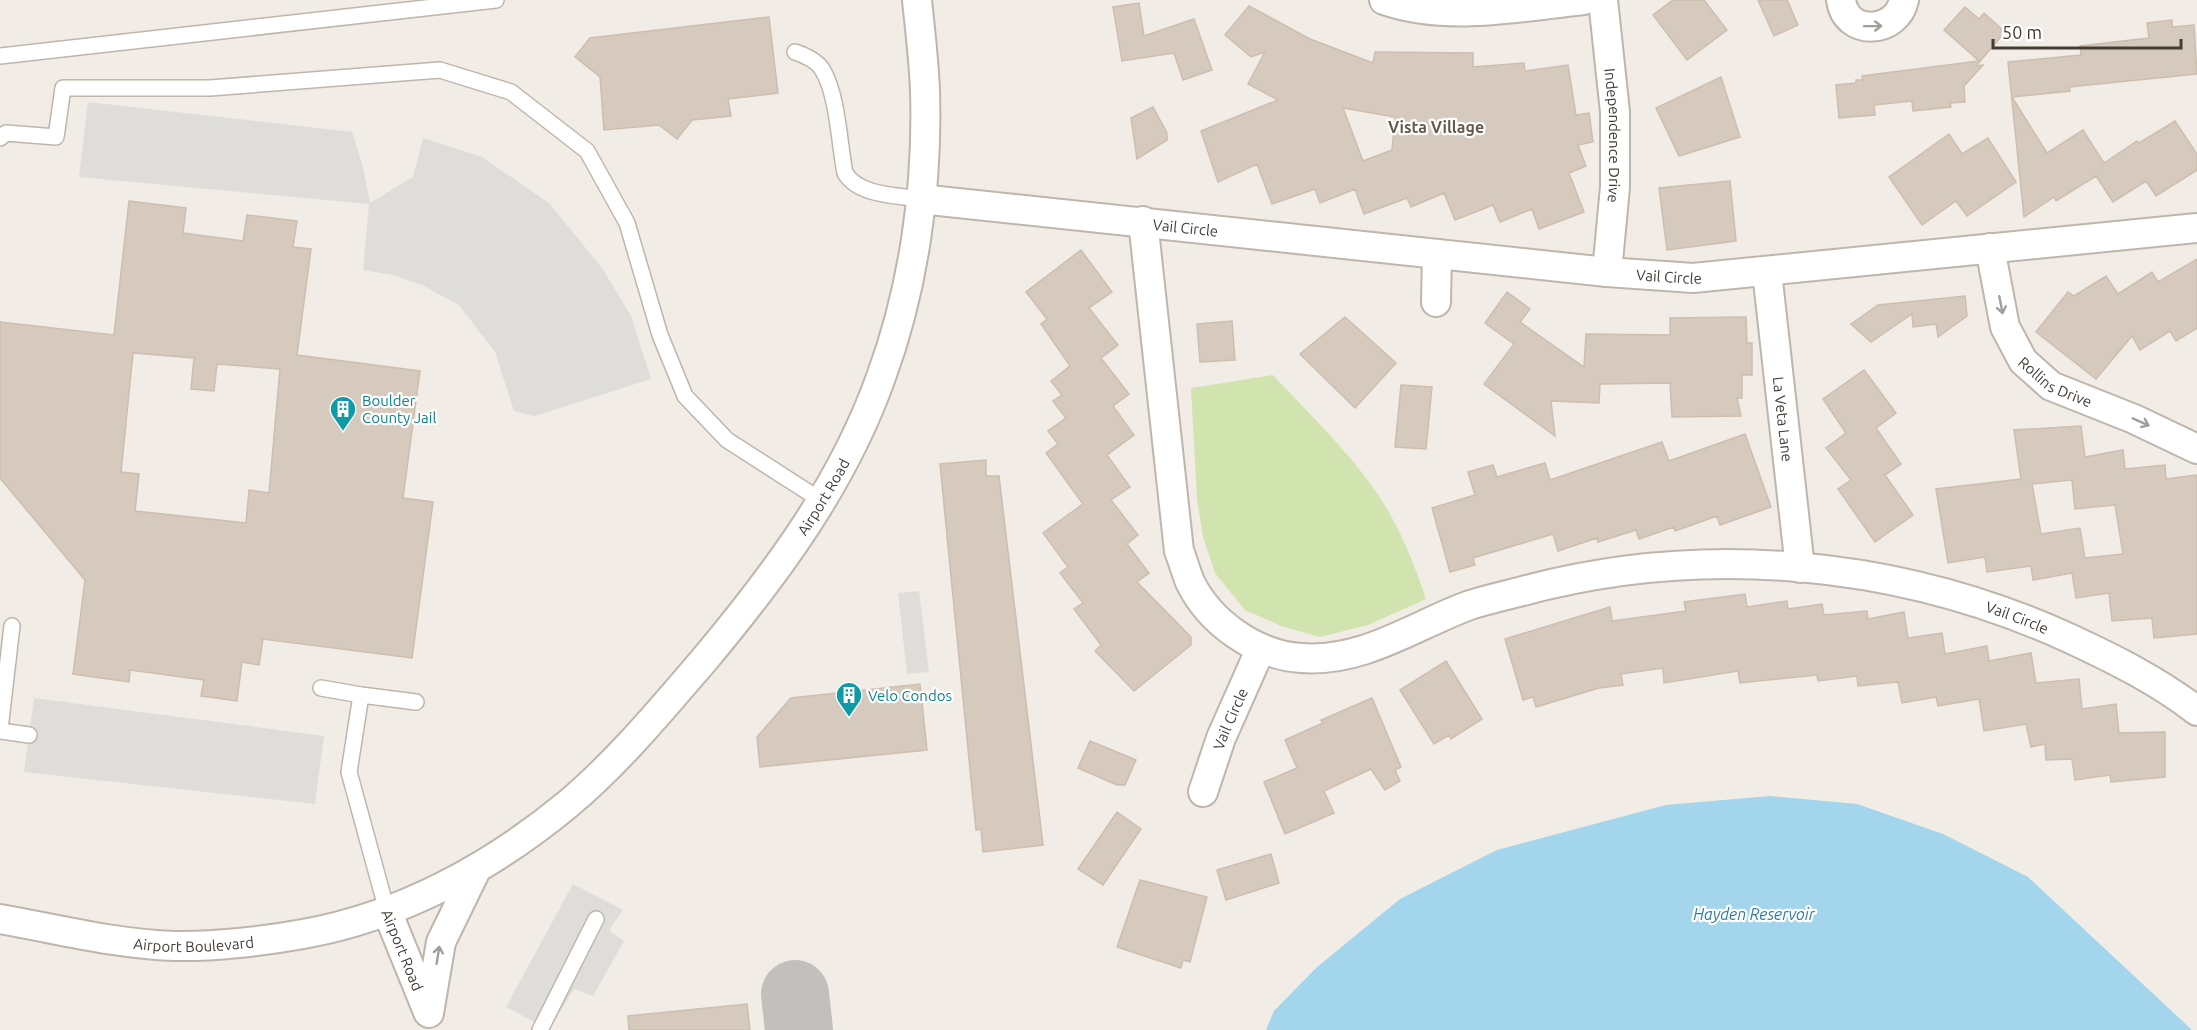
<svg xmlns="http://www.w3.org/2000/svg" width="2197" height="1030" font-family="Ubuntu,sans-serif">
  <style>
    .green { fill: #d1e4af }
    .parking { fill: #dfddda }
    .water { fill: #a3d5ec }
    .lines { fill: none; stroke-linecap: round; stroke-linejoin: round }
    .taxiway { stroke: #c2c0bc; stroke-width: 68 }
    .building { fill: #d6cabe; stroke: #cdbeae; stroke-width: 1.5; fill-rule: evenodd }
    .lane-casing { stroke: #bfb6ab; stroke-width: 18 }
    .street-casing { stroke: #bfb6ab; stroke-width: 32 }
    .lane { stroke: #fff; stroke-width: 15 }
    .street { stroke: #fff; stroke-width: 28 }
    .oneway { stroke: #a19e9a }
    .labels { text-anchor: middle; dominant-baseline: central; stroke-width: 4.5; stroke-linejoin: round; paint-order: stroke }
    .street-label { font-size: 15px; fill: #433c35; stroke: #fff }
    .culture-label { font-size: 15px; fill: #0d838f; stroke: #fff; text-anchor: start }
    .neighbourhood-label { font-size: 16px; font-weight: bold; fill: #66594c; stroke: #fff }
    .water-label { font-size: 16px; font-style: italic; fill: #317ca2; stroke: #fff }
  </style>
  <rect width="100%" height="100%" fill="#f1ece5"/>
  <!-- green -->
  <path class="green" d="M1273 375C1311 416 1354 456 1384 504 1402 533 1415 566 1426 599L1368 625 1320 637 1281 626 1245 610 1215 573 1203 537 1197 499 1191 388Z"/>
  <!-- parking -->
  <path class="parking" d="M88 102 352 132 363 167 370 203 413 177 423 138 482 157 549 203 602 268 631 316 651 379 535 416 514 411 495 352 459 305 422 285 393 275 363 270 369 204 79 177Z
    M919 591 929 672 907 674 898 593Z
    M34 698 324 736 315 804 24 772Z
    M573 884 623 910 609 930 624 941 593 996 574 989 549 1030 506 1007Z"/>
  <!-- water -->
  <path class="water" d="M1770 796 1857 804 1943 834 2028 877 2192 1030H1266L1274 1011 1316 968 1400 899 1497 850 1666 805Z"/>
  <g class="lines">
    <!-- taxiway -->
    <path class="taxiway" d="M795 994 799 1030"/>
  </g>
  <!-- building -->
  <path class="building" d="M1673 0H1704L1727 30 1687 60 1653 15Z
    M1758 0H1787L1798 25 1774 36Z
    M1139 3 1144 36 1194 19 1212 70 1183 80 1174 53 1122 61 1113 7Z
    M1249 6 1310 39 1373 63 1375 52 1473 53V67L1524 63 1525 71 1568 65 1576 115 1589 113 1593 142 1578 145 1586 166 1569 173 1584 212 1539 229 1532 209 1500 222 1493 205 1455 220 1444 193 1411 207 1407 198 1364 214 1355 189 1320 203 1315 189 1272 204 1257 164 1218 182 1201 131 1278 100 1248 84 1265 52 1251 57 1225 35ZM1343 108 1395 117 1392 150 1363 161Z
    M1965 7 1979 19 1984 13 2005 32 1976 66 1983 65 1964 86 1965 102 1950 103 1951 107 1913 111 1912 101 1874 105 1875 115 1839 118 1836 85 1856 83V80H1863L1862 76 1979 61 1944 30Z
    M769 17 778 93 728 99 731 116 692 120 677 139 659 125 604 130 600 77 575 57 590 38Z
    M2172 20V27L2194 25 2197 74 2069 87 2070 91 2012 97 2047 153 2083 130 2104 163 2137 141 2139 143 2175 121 2197 154V170L2156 196 2146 181 2113 202 2096 176 2056 201 2054 197 2024 217 2008 62 2081 55 2080 46 2149 38 2147 23Z
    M1721 77 1740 137 1679 156 1656 108Z
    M1153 107 1167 133V140L1137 159 1131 118Z
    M1949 134 1962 154 1988 138 2016 182 1967 216 1956 201 1922 225 1889 177Z
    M1730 181 1736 241 1667 250 1659 188Z
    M129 201 186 208 183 233 243 241 247 215 297 221 293 247 311 249 297 355 420 371 403 498 433 502 412 658 263 639 259 665 242 662 237 701 201 696 204 680 130 670 129 682 73 674 85 580 0 478V322L114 335ZM133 353 194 358 191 389 214 391 217 364 280 369 269 493 249 490 246 523 135 511 139 474 121 472Z
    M1081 250 1112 292 1089 308 1118 345 1101 358 1129 394 1113 406 1134 435 1107 455 1130 487 1111 500 1138 535 1127 544 1149 573 1137 582 1191 637V645L1134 691 1095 651 1101 645 1074 609 1083 603 1060 573 1068 567 1043 533 1083 504 1046 453 1058 444 1048 431 1066 418 1053 401 1062 395 1051 381 1070 366 1041 324 1047 319 1026 292Z
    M2197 259V328L2176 341 2170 331 2140 350 2132 336 2096 379 2036 332 2068 292 2074 296 2106 276 2118 294 2152 272 2158 282Z
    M1507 292 1530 309 1520 322 1584 367 1586 334 1670 335V318L1746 317 1747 343H1752V375H1742V398H1737L1741 416 1672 417 1670 383 1600 384 1599 403 1551 401 1555 436 1484 384 1514 344 1485 323Z
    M1965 296 1967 316 1938 337 1936 324 1913 327 1912 314 1871 342 1851 324 1878 305Z
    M1345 317 1396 363 1355 408 1300 354Z
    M1232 321 1235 360 1200 362 1197 324Z
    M1864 370 1896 413 1876 428 1901 464 1885 475 1913 515 1875 542 1838 489 1851 480 1826 448 1846 433 1823 399Z
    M1401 385 1432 387 1426 449 1395 447Z
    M2081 426 2085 457 2123 450 2125 469 2165 465 2166 479 2197 475V634L2154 638 2152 618 2112 621 2109 593 2076 598 2072 573 2033 580 2031 566 1987 572 1985 557 1948 563 1936 489 2021 479 2014 430ZM2072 480 2075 509 2115 505 2123 554 2085 558 2080 528 2041 534 2032 484Z
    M1745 434 1771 507 1720 525 1717 516 1675 531 1674 527 1639 539 1636 530 1598 542 1597 538 1558 551 1553 534 1473 558 1475 565 1450 572 1432 508 1475 495 1468 472 1493 465 1497 477 1545 463 1550 480 1662 442 1669 461Z
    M986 460V476H999L1043 845 983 852 981 829 976 830 940 464Z
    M1745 594 1747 607 1787 601 1788 609 1822 604 1824 615 1867 611 1868 619 1904 612 1908 638 1942 633 1945 654 1987 646 1989 661 2031 653 2036 683 2079 679 2082 709 2116 704 2119 733 2165 732V777L2111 782 2110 775 2075 780 2072 759 2046 760 2045 744 2031 747 2026 724 1984 731 1979 699 1938 706 1936 697 1902 703 1898 682 1858 686 1857 676 1818 681 1817 675 1740 683 1738 671 1664 683 1663 668 1621 674 1623 685 1599 688 1536 707 1533 697 1523 700 1505 639 1610 607 1612 621 1686 611 1684 602Z
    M1446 661 1482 719 1451 739 1449 735 1434 744 1400 690Z
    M920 684 927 750 760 767 757 737 791 698Z
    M1372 698 1401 767 1395 770 1400 781 1385 790 1371 769 1324 791 1334 813 1285 834 1264 782 1297 768 1285 740 1323 723 1321 720Z
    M1090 741 1136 760 1125 785H1117L1078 768Z
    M1117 812 1141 829 1103 885 1078 869Z
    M1271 854 1279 883 1226 900 1217 870Z
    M1140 880 1207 897 1190 962 1183 960 1181 968 1117 947Z
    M747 1004 750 1030H629L628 1016Z"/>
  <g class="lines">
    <!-- lane casing -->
    <g class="lane-casing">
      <path id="lane" d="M795 52C804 55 816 60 822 69 838 95 839 143 845 173 859 196 896 195 920 199
        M0 56 496 0
        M0 138 6 133 56 137 63 88H210L440 70 511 92 587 151 627 223 660 335 685 396 727 440 822 501
        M321 688 361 695
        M0 729 12 626
        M0 731 29 735
        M387 911 349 772 361 695 416 702
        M540 1030 596 919"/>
    </g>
    <!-- street casing -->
    <g class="street-casing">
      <g id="street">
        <path d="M1384 0C1448 22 1518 7 1584 0"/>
        <path id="s1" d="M1603 0 1615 112V187L1607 272"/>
        <path d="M1841 0C1846 37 1897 34 1904 0"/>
        <path id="s2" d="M920 199 1607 272 1693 278 2197 228"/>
        <path id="s3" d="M1143 221 1179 551C1183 561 1186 572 1190 582 1210 623 1256 655 1301 658 1363 663 1415 625 1470 605 1486 600 1503 596 1519 592 1702 542 1899 560 2071 639 2116 660 2158 681 2197 711"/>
        <path id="s4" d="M1990 248 2005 327 2023 361 2051 386 2134 419 2197 449"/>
        <path id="s5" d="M1767 272 1800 568"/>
        <path d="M1436 302 1437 254"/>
        <path id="s6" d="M1203 792 1221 738 1261 648"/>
        <path id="s7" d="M387 911 428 1012"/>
        <path id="s8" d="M0 919C57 929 115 944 174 946 212 947 265 941 303 934 400 917 492 867 568 804 618 762 661 710 704 660 776 574 843 484 881 377 914 288 928 186 925 91 924 61 920 30 917 0"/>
        <path d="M429 1013 441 942 476 870"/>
      </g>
    </g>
    <!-- lane -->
    <use href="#lane" class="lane"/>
    <!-- street -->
    <use href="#street" class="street"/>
  </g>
  <!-- one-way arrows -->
  <defs><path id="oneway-shaft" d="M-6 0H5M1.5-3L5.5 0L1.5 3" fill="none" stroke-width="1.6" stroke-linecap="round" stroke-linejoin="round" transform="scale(1.5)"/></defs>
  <g class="oneway">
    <use href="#oneway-shaft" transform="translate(1873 26) rotate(-1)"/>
    <use href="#oneway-shaft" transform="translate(2001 305) rotate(79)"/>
    <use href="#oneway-shaft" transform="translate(2141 422) rotate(24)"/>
    <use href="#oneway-shaft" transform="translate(438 955) rotate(-81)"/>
  </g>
  <!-- icons -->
  <defs>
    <g id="building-pin" transform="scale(1.35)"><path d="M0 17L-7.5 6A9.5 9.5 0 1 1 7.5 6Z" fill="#0f9aa8" stroke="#fff"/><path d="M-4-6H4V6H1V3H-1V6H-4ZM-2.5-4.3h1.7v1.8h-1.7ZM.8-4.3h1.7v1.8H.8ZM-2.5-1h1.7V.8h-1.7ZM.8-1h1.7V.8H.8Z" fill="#fff"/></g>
  </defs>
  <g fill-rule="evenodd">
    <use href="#building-pin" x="343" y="409"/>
    <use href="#building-pin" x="849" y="695"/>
  </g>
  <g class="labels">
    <!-- street labels -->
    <g class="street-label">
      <text stroke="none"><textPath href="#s1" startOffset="136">Independence Drive</textPath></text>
      <text stroke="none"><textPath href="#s2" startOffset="267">Vail Circle</textPath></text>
      <text stroke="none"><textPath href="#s2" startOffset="753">Vail Circle</textPath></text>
      <text stroke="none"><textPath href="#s4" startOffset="158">Rollins Drive</textPath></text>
      <text stroke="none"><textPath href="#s5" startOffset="148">La Veta Lane</textPath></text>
      <text stroke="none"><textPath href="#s8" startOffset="1005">Airport Road</textPath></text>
      <text stroke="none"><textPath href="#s3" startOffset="1242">Vail Circle</textPath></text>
      <text stroke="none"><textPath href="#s6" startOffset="78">Vail Circle</textPath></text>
      <text stroke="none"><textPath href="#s8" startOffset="196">Airport Boulevard</textPath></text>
      <text stroke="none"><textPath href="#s7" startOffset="42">Airport Road</textPath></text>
    </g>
    <!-- culture labels -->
    <g class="culture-label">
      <text x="362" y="400">Boulder<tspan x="362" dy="17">County Jail</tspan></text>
      <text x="868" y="695">Velo Condos</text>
    </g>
    <!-- neighbourhood labels -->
    <g class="neighbourhood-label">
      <text x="1436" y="127">Vista Village</text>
    </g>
    <!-- water labels -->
    <g class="water-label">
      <text x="1754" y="914">Hayden Reservoir</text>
    </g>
  </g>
  <!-- scale -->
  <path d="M1993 39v9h188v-9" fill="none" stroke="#433c35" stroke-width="3"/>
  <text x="2002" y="39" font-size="18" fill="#433c35" stroke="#ffffff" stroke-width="4.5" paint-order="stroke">50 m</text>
</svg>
